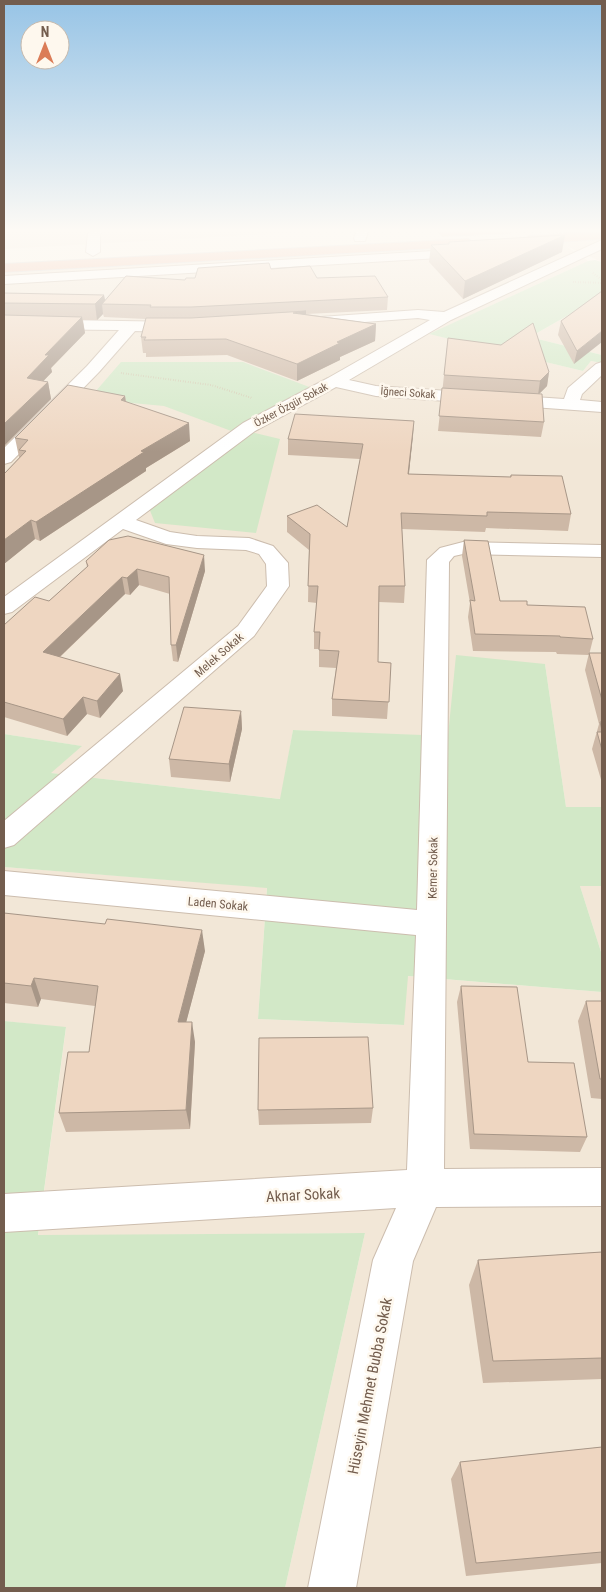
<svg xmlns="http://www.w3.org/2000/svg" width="606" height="1592" font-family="'Roboto Condensed',sans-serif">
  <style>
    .residential { fill: #f2e7d7 }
    .green { fill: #d2e8c7 }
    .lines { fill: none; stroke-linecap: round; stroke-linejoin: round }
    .minor-casing { stroke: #ccbdae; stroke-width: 2 }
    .highway-casing { stroke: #d8d2cd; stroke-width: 2 }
    .path { stroke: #d3b9a4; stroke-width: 2; stroke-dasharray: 0.5 2; stroke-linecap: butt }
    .minor { fill: #fff; fill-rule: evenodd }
    .highway { fill: #f0bca4; fill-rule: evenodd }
    .wall { fill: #cdb8a6 }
    .shaded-wall { fill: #a79687 }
    .building { fill: #eed6c1; stroke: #a79687 }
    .labels { text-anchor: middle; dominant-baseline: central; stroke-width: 5; stroke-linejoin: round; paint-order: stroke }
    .far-street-label { font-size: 11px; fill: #735d4e; stroke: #fef8ee }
    .street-label { font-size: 12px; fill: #735d4e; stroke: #fef8ee }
    .near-street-label { font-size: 15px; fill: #735d4e; stroke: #fef8ee }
  </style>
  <rect width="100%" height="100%" fill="#fbf5e8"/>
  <!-- residential -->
  <path class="residential" d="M4 229H357L4 249Z
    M602 240V262L566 246 588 261 430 334 583 371 591 361 602 363V807H566L545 664 448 737 293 730 281 799 50 773 81 746 4 734V273Z
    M602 296V355L530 337Z
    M4 867 267 887 258 1019 403 1025 407 976 602 992V1588H285L365 1233 38 1236 66 1028 4 1021Z
    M580 886H602V955Z"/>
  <!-- green -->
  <path class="green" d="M595 260 602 262V296L530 337 602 355V363L591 361 583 371 429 334 588 261Z
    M121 362H243L312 388 234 432 164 406 89 399Z
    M251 432 280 439 256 533 155 523 149 508Z
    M456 655 545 664 566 807H602V886H580L602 955V992L408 976 404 1025 258 1019 267 888 4 867V734L82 746 51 773 280 799 293 730 448 736Z
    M4 1021 66 1027 38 1235 365 1233 285 1588H4Z"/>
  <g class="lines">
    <!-- minor casing -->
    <g class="minor-casing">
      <path id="minor" d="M91 229H104L100 234V252L93 256 86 252 88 233Z
        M357 229H369L365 241H355L354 238Z
        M602 240V249L451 320 349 380 376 386 564 399 568 388 596 364 602 362V375L582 394 580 400 602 402V412L376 396 336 387 255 431 136 520 170 532 197 536 249 538 273 546 288 563 289 586 254 636 14 845 4 848V821L238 626 267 586 266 564 259 554 246 550 197 548 166 544 123 529 12 612 4 614V597L243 423 328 378 430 320 418 318 298 327 293 325 290 322 293 319 418 310 444 312Z
        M468 249 473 250 475 253 473 256 4 284V276Z
        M4 319 180 322 185 324 188 327 185 330 180 332 135 331 99 372 11 462 4 464V448L87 366 119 330 4 329Z
        M463 542 602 545V557L463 554 454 556 449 562 444 1169 602 1168V1206L436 1207 413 1261 356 1588H308L373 1260 396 1208 4 1232V1194L407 1170 416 935 4 895V871L417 910 427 560 440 548Z"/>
    </g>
    <!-- highway casing -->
    <g class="highway-casing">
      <path id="highway" d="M446 229H515L509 233 442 236 440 233Z
        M602 231V239L529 244 523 240 529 236Z
        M468 239 474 243 473 246 4 272V264Z"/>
    </g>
    <!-- path -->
    <path class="path" d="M593 273 602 280
      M573 282 602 283
      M121 373 211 385 252 398"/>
    <!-- minor -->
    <use href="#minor" class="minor"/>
    <!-- highway -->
    <use href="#highway" class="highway"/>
  </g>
  <!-- wall -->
  <path class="wall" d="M431 245 562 252 463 299 429 262Z
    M271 269 317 278 388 297 387 310 306 314 376 324 375 341 340 357V360L297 381 227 355 146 357V353H143L141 337 146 319 104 317 103 314 97 320H83L85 333 51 368 52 372 43 381 48 382 51 399 4 446V293L105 300 185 280 195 278Z
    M602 291 574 364 558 335 561 321Z
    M448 338 549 372 547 386 539 394 544 422 541 437 438 431Z
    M125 396 126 401 190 441 146 468V471L40 541 35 539 4 564V474L20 457H19L15 438Z
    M414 421 409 474 510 477 511 475 571 514 568 531 486 528 485 532 402 529 405 586 404 603 379 602 378 662 391 663 387 719 332 716V699L336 668 319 667V649H314V632L317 603 308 602 309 550 287 532V516L347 527 360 459 288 455V439Z
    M464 540 500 601 527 605 593 639 589 655 557 654 556 652 473 651 468 617 470 603 462 556Z
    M86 561 205 571 178 662 173 661 171 645 170 594 139 585 130 595 125 594 60 657 123 691 100 718 87 714 67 736 4 717V625L49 601 87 567Z
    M589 653H602V783L592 749 599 724 585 670Z
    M241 711 242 729 230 782 171 777 169 759Z
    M4 913 205 951 186 1022 195 1042 190 1129 66 1132 59 1113 89 1052 95 1006 41 999 38 1007 4 1003Z
    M461 986 528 1062 587 1137 580 1152 470 1149 457 1002Z
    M586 1001H602V1099L591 1098 578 1021Z
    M373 1108 371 1123 259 1125 258 1110Z
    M602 1252V1379L483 1383 469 1285 478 1260Z
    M602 1447V1563L466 1576 451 1479 460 1462Z"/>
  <!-- shaded-wall -->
  <path class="shaded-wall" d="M565 235 562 252 463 299 465 281Z
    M104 295 106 304H102L103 314 97 320 95 304Z
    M306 311V327L293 313Z
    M82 317 85 333 51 368 52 372 30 395 27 378 45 355Z
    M376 324 375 341 340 357V360L297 381V364L337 342Z
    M602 331V342L574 364 577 351Z
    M549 372 547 386 538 395 540 381Z
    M48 382 51 399 4 446V424Z
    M125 396 127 414 121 400Z
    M414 421 413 436 407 490 408 474Z
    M189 423 190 441 146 468V471L40 541 36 522 141 451Z
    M31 520 35 539 4 564V540Z
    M204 555 205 571 178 662 176 645Z
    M137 569 139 585 130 595 127 578Z
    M122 577 125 594 47 669 43 652Z
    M120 674 123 691 100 718 97 701Z
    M83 697 87 714 67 736 63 719Z
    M241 711 242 729 230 782 229 764Z
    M202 930 205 951 181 1042 178 1022Z
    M34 978 41 999 38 1007 31 986Z
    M192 1022 195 1042 190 1129 186 1110Z"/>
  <!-- building -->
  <path class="building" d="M565 235 465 281 431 245 449 244V242Z
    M269 263 271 269 310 266 317 278 375 276 388 297 191 307H150L151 305 102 304 126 276 185 280 186 278H195L198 268Z
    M602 291V331L577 351 561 321Z
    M4 293 104 295 95 304 4 303Z
    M306 311 293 313 376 324 337 342 340 343 297 364 226 339 144 340 146 337H141L146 318H191Z
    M4 315 82 317 45 355H49L27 378 48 382 4 424Z
    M533 323 549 372 540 381 444 375 448 338 501 345Z
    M68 385 125 396 121 400 189 423 141 451 144 452 36 522 31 520 4 540V474L26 451 19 450 28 440 15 438Z
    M442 388 542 394 544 422 439 416Z
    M295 414 414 421 408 474 511 477V475L562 476 571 514 487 512V516L401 513 405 586H379L378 662 391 663 389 702 332 699 339 651 319 650 320 632H314L318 586H308L310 534 287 516 317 505 347 527 363 444 288 439Z
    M128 536 204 555 176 645H171L169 577 137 569 127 578 122 577 43 652 120 674 97 701 83 697 63 719 4 702V625L35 597 49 601 88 566 86 561 109 540Z
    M464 540 488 541 500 601H527V605L585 607 593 639 560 637V636L475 634 470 600 475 601Z
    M589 653H602V700Z
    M184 707 241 711 229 764 169 759Z
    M600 722H602V730Z
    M597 732H602V750Z
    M4 913 105 924 107 919 202 930 178 1022H192L186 1110 59 1113 68 1052H89L98 986 34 978 31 986 4 983Z
    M461 986 517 987 528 1062 574 1063 587 1137 474 1134Z
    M586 1001H602V1079H600Z
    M368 1037 373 1108 258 1110 259 1038Z
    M602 1252V1358L493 1361 478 1260Z
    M602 1447V1552L476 1563 460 1462Z"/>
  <!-- sky -->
  <linearGradient id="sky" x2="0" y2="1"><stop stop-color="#97c4e6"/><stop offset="0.51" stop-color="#fdfaf5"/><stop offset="1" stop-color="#fdfaf5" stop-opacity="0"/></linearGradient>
  <rect width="606" height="452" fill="url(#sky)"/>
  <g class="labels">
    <!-- far-street labels -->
    <g class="far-street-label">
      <text transform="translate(408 393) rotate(4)">İğneci Sokak</text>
      <text transform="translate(291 405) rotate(-28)">Özker Özgür Sokak</text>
    </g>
    <!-- street labels -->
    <g class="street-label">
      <text transform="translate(219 655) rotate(-41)">Melek Sokak</text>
      <text transform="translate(433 868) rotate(-89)">Kemer Sokak</text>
      <text transform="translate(218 904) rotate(5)">Laden Sokak</text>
    </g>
    <!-- near-street labels -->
    <g class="near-street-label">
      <text transform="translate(303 1195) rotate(-3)">Aknar Sokak</text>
      <text transform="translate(370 1386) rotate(-79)">Hüseyin Mehmet Bubba Sokak</text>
    </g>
  </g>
  <!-- border -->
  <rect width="606" height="1592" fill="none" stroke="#735d4e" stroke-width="10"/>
  <!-- north arrow -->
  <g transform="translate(45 45)"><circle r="24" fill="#fef8ee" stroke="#c6baae"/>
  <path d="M0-4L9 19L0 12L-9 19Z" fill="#db7c57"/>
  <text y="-8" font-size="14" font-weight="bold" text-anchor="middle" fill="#735d4e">N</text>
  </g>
</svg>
